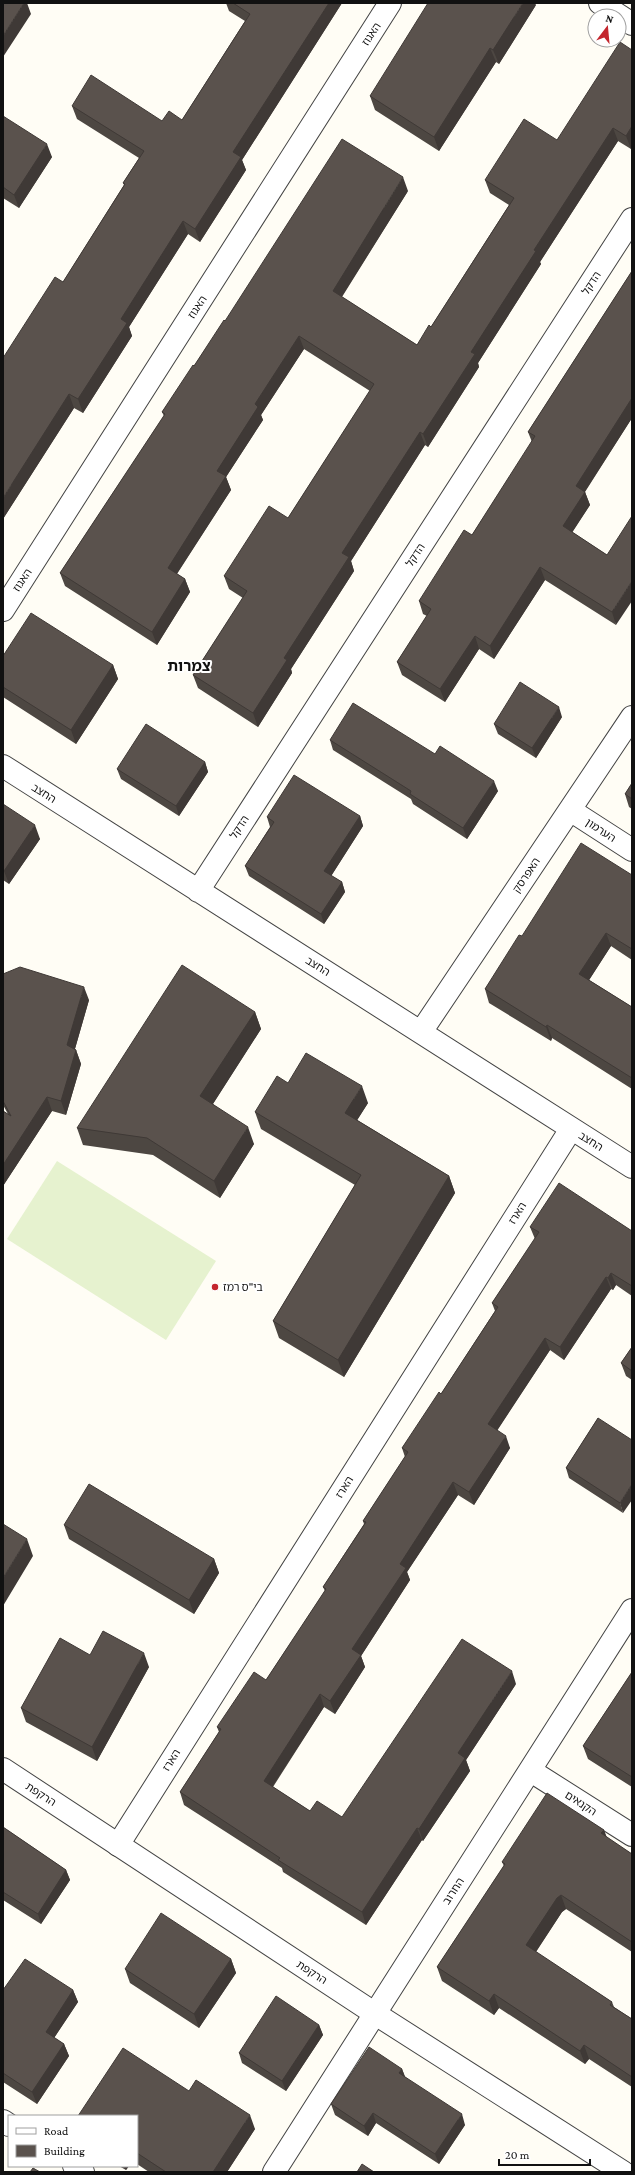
<svg xmlns="http://www.w3.org/2000/svg" width="635" height="2175" font-family="'Crimson Pro','Noto Sans Hebrew',serif">
  <style>
    .pitch { fill: #e6f2cf }
    .lines { fill: none; stroke-linecap: round; stroke-linejoin: round }
    .minor-casing { stroke: #444; stroke-width: 24 }
    .tertiary-casing { stroke: #444; stroke-width: 24 }
    .minor { stroke: #fff; stroke-width: 22 }
    .tertiary { stroke: #fff; stroke-width: 22 }
    .wall { fill: #4d4742 }
    .shaded-wall { fill: #3f3936 }
    .building { fill: #5a524d; stroke: #3f3936 }
    .poi-dot { fill: #c4262e; stroke: #fff; stroke-width: 1.5 }
    .labels { text-anchor: middle; dominant-baseline: central; stroke-width: 4; stroke-linejoin: round; paint-order: stroke }
    .street-label { font-size: 11px; fill: #111; stroke: #fff }
    .poi-label { font-size: 11px; fill: #111; stroke: #fff; text-anchor: start }
    .district-label { font-size: 15px; font-weight: bold; fill: #111; stroke: #fff }
  </style>
  <rect width="100%" height="100%" fill="#fffdf5"/>
  <!-- pitch -->
  <path class="pitch" d="M57 1161 216 1261 166 1340 7 1239Z"/>
  <g class="lines">
    <!-- minor casing -->
    <g class="minor-casing">
      <path id="minor" d="M600 3 632 24
        M3 610 390 3
        M3 766 632 1167
        M570 810 632 850
        M198 891 632 219
        M421 1032 632 717
        M531 1771 632 1835
        M118 1845 571 1129
        M3 2121 9 2125
        M74 2166 83 2172
        M274 2172 632 1610"/>
    </g>
    <!-- tertiary casing -->
    <g class="tertiary-casing">
      <path id="tertiary" d="M3 1769 374 2013 623 2172"/>
    </g>
    <!-- minor -->
    <use href="#minor" class="minor"/>
    <!-- tertiary -->
    <use href="#tertiary" class="tertiary"/>
  </g>
  <!-- wall -->
  <path class="wall" d="M226 3H342L242 160 246 170 200 242 188 234 129 327 132 336 83 413 74 408 3 519 63 282 124 185 123 183 139 158 77 119 72 106 162 121 182 120 245 21 229 11Z
    M536 5 499 64 496 62 439 151 375 110 370 96Z
    M632 50V147L631 149 618 141 540 262 541 264 478 363 479 367 428 447 425 445 351 561 354 571 291 669 292 673 258 727 198 688 193 675 243 598 229 589 224 576 288 518 370 391 304 349 261 415 263 420 226 477 231 490 177 574 185 579 190 592 157 645 65 586 60 573 164 416 162 412 225 321 408 191 342 297 417 345 431 327 509 205 490 193 485 180 557 140Z
    M3 116 52 157 19 208 3 198Z
    M632 271V418L585 492 590 505 572 532 607 555 616 625 545 580 494 659 479 649 445 702 402 675 397 662 427 616 423 614 419 601 472 535 532 442 528 432Z
    M3 656 113 665 118 679 76 744 3 697Z
    M562 717 536 758 498 734 494 724Z
    M330 740 435 754 498 791 467 839 413 804 411 799 333 750Z
    M205 762 208 772 179 816 121 779 117 769Z
    M632 783V809L629 807 625 794Z
    M3 804 40 839 9 884 3 880Z
    M360 816 363 826 331 876 342 882 345 892 324 924 249 876 245 866 270 827 267 817Z
    M632 875V960L611 946 589 980 632 1007V1089L552 1038 551 1041 489 1003 485 989 522 936Z
    M3 974 89 1000 75 1049 76 1050 81 1064 66 1115 52 1111 3 1186V1111L8 1114 3 1105Z
    M255 1012 261 1029 213 1104 254 1144 220 1198 153 1155 83 1145 77 1128Z
    M288 1083 368 1103 357 1120 449 1176 455 1193 344 1377 279 1338 273 1321 355 1185 261 1129 255 1112Z
    M530 1227 632 1231V1296L616 1285 613 1290 611 1289 564 1360 550 1350 497 1430 510 1448 474 1505 458 1495 407 1572 410 1580 361 1656 365 1667 335 1714 324 1707 273 1787 310 1811 342 1817 516 1684 466 1760 470 1771 423 1841 422 1840 366 1925 283 1872 282 1868 184 1805 180 1792 219 1732 217 1727 266 1680 325 1591 323 1587 364 1524 363 1521 405 1457 402 1448 441 1394 495 1311 492 1303 535 1239Z
    M632 1347V1380L626 1376 621 1363Z
    M598 1418 623 1513 569 1478 566 1468Z
    M64 1525 214 1559 219 1573 194 1614 69 1539Z
    M90 1655 149 1667 97 1761 26 1722 21 1708Z
    M632 1672V1787L588 1759 583 1746Z
    M3 1827 66 1870 70 1880 41 1924 3 1900Z
    M604 1830 606 1837 632 1854V1952L566 1909 562 1912 536 1952 612 2002 614 2007 632 2019V2087L589 2059 585 2064 499 2008 494 2015 442 1981 437 1967 504 1866 502 1862Z
    M231 1959 236 1973 199 2028 130 1983 125 1969Z
    M3 1990H73L78 2002 54 2038 64 2044 69 2056 37 2104 3 2082Z
    M319 2025 323 2035 286 2091 242 2063 239 2053Z
    M402 2069 405 2077 465 2125 439 2164 376 2123 368 2136 335 2115 331 2104Z
    M189 2091 255 2129 227 2172H149L137 2164V2116Z
    M119 2166H129L126 2170Z"/>
  <!-- shaded-wall -->
  <path class="shaded-wall" d="M24 3H27L31 14 3 57V36Z
    M329 3H342L242 160 246 170 200 242 195 229 233 152Z
    M523 3H535L536 5 499 64 493 50Z
    M490 48 496 62 439 151 434 137Z
    M632 126V147L631 149 626 136Z
    M613 128 618 141 540 262 541 264 478 363 479 367 428 447 423 434 471 352 534 250Z
    M47 144 52 157 19 208 14 195Z
    M403 177 408 191 337 304 333 291Z
    M183 221 188 234 129 327 132 336 83 413 78 399 121 319Z
    M299 336 304 349 261 415 263 420 226 477 231 490 172 581 168 568 217 471 255 404Z
    M69 394 74 408 3 519V498Z
    M632 398V418L580 499 576 486Z
    M420 432 425 445 351 561 354 571 291 669 292 673 258 727 253 713 342 553Z
    M585 492 590 505 568 539 563 526Z
    M540 567 545 580 494 659 490 646Z
    M185 579 190 592 157 645 152 632Z
    M632 581V601L616 625 612 612Z
    M475 636 479 649 445 702 440 689Z
    M113 665 118 679 76 744 71 730Z
    M559 707 562 717 536 758 532 748Z
    M205 762 208 772 179 816 176 806Z
    M494 781 498 791 467 839 463 828Z
    M360 816 363 826 328 881 324 871Z
    M35 825 40 839 9 884 4 871Z
    M342 882 345 892 324 924 321 914Z
    M606 933 611 946 584 988 579 974Z
    M84 987 89 1000 72 1059 67 1045Z
    M255 1012 261 1029 207 1113 200 1096Z
    M547 1025 552 1038 551 1041 546 1027Z
    M76 1050 81 1064 66 1115 61 1101Z
    M362 1086 368 1103 351 1130 345 1113Z
    M47 1097 52 1111 3 1186V1165Z
    M248 1127 254 1144 220 1198 214 1181Z
    M449 1176 455 1193 344 1377 338 1360Z
    M611 1273 616 1285 613 1290 608 1278Z
    M606 1277 611 1289 564 1360 560 1347Z
    M545 1338 550 1350 493 1437 488 1424Z
    M506 1436 510 1448 474 1505 469 1492Z
    M453 1482 458 1495 407 1572 410 1580 361 1656 365 1667 335 1714 330 1701 352 1649 400 1564Z
    M632 1484V1500L623 1513 620 1503Z
    M27 1539 33 1556 3 1606V1578Z
    M214 1559 219 1573 194 1614 189 1600Z
    M144 1653 149 1667 97 1761 92 1747Z
    M512 1671 516 1684 466 1760 470 1771 423 1841 419 1829 458 1753Z
    M320 1694 324 1707 268 1793 264 1781Z
    M417 1828 422 1840 366 1925 362 1912Z
    M604 1830 609 1843 601 1833Z
    M66 1870 70 1880 41 1924 38 1914Z
    M561 1895 566 1909 562 1912 531 1959 526 1945 557 1898Z
    M231 1959 236 1973 199 2028 194 2014Z
    M73 1990 78 2002 50 2044 46 2032Z
    M494 1994 499 2008 494 2015 489 2001Z
    M319 2025 323 2035 286 2091 282 2081Z
    M64 2044 69 2056 37 2104 32 2092Z
    M584 2045 589 2059 585 2064 580 2051Z
    M402 2069 406 2079 399 2073Z
    M373 2113 376 2123 368 2136 364 2126Z
    M462 2114 465 2125 439 2164 435 2154Z
    M250 2115 255 2129 227 2172H213Z
    M124 2166H129L126 2170Z"/>
  <!-- building -->
  <path class="building" d="M3 3H24L3 36Z
    M233 3H329L233 152 241 157 195 229 183 221 121 319 127 323 78 399 69 394 3 498V358L55 277 63 282 125 184 123 183 144 151 72 106 91 75 162 121 169 111 182 120 250 14Z
    M428 3H523L493 50 490 48 434 137 370 96Z
    M620 42 632 50V126L626 136 613 128 534 250 536 251 471 352 475 354 423 434 420 432 342 553 349 557 284 658 287 660 253 713 193 675 247 591 224 576 269 506 288 518 374 384 299 336 255 404 258 407 217 471 226 476 168 568 185 579 152 632 60 573 165 414 162 412 193 365 194 366 224 320 225 321 342 139 403 177 333 291 417 345 429 325 431 327 514 198 485 180 524 119 557 140Z
    M3 116 47 144 14 195 3 187Z
    M632 271V398L576 486 585 492 563 526 607 555 632 516V581L612 612 540 567 490 646 475 636 440 689 397 662 431 609 419 601 464 530 472 535 535 436 528 432Z
    M31 613 113 665 71 730 3 687V656Z
    M520 682 559 707 532 748 494 724Z
    M353 703 435 754 440 746 494 781 463 828 410 794 411 791 330 740Z
    M146 724 205 762 176 806 117 769Z
    M294 775 360 816 324 871 342 882 321 914 245 866 274 822 267 817Z
    M632 783V799L625 794Z
    M3 804 35 825 4 871 3 870Z
    M581 843 632 875V949L606 933 579 974 632 1007V1078L547 1025 546 1027 485 989 519 935 522 936Z
    M182 965 255 1012 200 1096 248 1127 214 1181 147 1138 77 1128Z
    M20 967 84 987 67 1045 76 1050 61 1101 47 1097 3 1165V1111L11 1116 3 1101V974Z
    M306 1053 362 1086 345 1113 449 1176 338 1360 273 1321 361 1175 255 1112 277 1076 288 1083Z
    M559 1183 632 1231V1286L611 1273 608 1278 606 1277 560 1347 545 1338 488 1424 506 1436 469 1492 453 1482 400 1564 406 1568 352 1649 361 1655 330 1701 320 1694 264 1781 310 1811 317 1801 342 1817 462 1639 512 1671 458 1753 465 1758 419 1829 417 1828 362 1912 278 1860 280 1858 180 1792 221 1729 217 1727 254 1672 266 1680 326 1589 323 1587 366 1522 363 1521 408 1452 402 1448 439 1392 441 1394 498 1307 492 1303 539 1232 530 1227Z
    M632 1347V1371L621 1363Z
    M598 1418 632 1440V1484L620 1503 566 1468Z
    M89 1484 214 1559 189 1600 64 1525Z
    M3 1524 27 1539 3 1578Z
    M103 1631 144 1653 92 1747 21 1708 60 1638 90 1655Z
    M632 1672V1777L583 1746Z
    M547 1793 604 1830 601 1833 632 1854V1942L561 1895 557 1898 526 1945 612 2002 610 2005 632 2019V2077L584 2045 580 2051 494 1994 489 2001 437 1967 505 1864 502 1862Z
    M3 1827 66 1870 38 1914 3 1892Z
    M161 1913 231 1959 194 2014 125 1969Z
    M25 1959 73 1990 46 2032 64 2044 32 2092 3 2073V1990Z
    M276 1996 319 2025 282 2081 239 2053Z
    M369 2047 402 2069 399 2073 462 2114 435 2154 373 2113 364 2126 331 2104Z
    M123 2048 189 2091 196 2080 250 2115 213 2172H166L137 2153V2116H78Z
    M362 2164 374 2172H357Z
    M33 2168 40 2172H30Z"/>
  <!-- markers -->
  <circle class="poi-dot" cx="215" cy="1287" r="4"/>
  <g class="labels">
    <!-- street labels -->
    <g class="street-label">
      <text transform="translate(371 34) rotate(-57)">האגוז</text>
      <text transform="translate(591 283) rotate(-57)">הדקל</text>
      <text transform="translate(197 307) rotate(-57)">האגוז</text>
      <text transform="translate(415 555) rotate(-57)">הדקל</text>
      <text transform="translate(22 580) rotate(-57)">האגוז</text>
      <text transform="translate(44 793) rotate(32)">החצב</text>
      <text transform="translate(239 827) rotate(-57)">הדקל</text>
      <text transform="translate(601 830) rotate(33)">הערמון</text>
      <text transform="translate(526 875) rotate(-56)">האפרסק</text>
      <text transform="translate(318 966) rotate(32)">החצב</text>
      <text transform="translate(591 1141) rotate(32)">החצב</text>
      <text transform="translate(517 1213) rotate(-58)">הארז</text>
      <text transform="translate(344 1487) rotate(-58)">הארז</text>
      <text transform="translate(171 1760) rotate(-58)">הארז</text>
      <text transform="translate(41 1794) rotate(33)">הרקפת</text>
      <text transform="translate(581 1803) rotate(33)">הקנאים</text>
      <text transform="translate(453 1891) rotate(-57)">החרוב</text>
      <text transform="translate(312 1972) rotate(33)">הרקפת</text>
    </g>
    <!-- poi labels -->
    <g class="poi-label">
      <text x="223" y="1287">בי"ס רמז</text>
    </g>
    <!-- district labels -->
    <g class="district-label">
      <text x="189" y="666">צמרות</text>
    </g>
  </g>
  <!-- border -->
  <rect width="635" height="2175" fill="none" stroke="#111111" stroke-width="8"/>
  <!-- legend -->
  <rect x="8" y="2115" width="130" height="52" fill="#ffffff" stroke="#a0a0a0"/>
  <rect x="16" y="2128" width="20" height="6" fill="#ffffff" stroke="#a0a0a0"/>
  <text x="44" y="2135" font-size="12" fill="#111111">Road</text>
  <rect x="16" y="2145" width="20" height="12" fill="#5a524d" stroke="#a0a0a0"/>
  <text x="44" y="2155" font-size="12" fill="#111111">Building</text>
  <!-- north arrow -->
  <g transform="translate(607 28) rotate(16)"><circle r="19" fill="#ffffff" stroke="#a0a0a0"/>
  <path d="M0-3L7 15L0 10L-7 15Z" fill="#c4262e"/>
  <text y="-6" font-size="11" font-weight="bold" text-anchor="middle" fill="#111111">N</text>
  </g>
  <!-- scale -->
  <path d="M499 2159v6h91v-6" fill="none" stroke="#111111" stroke-width="2"/>
  <text x="505" y="2159" font-size="12" fill="#111111" stroke="#ffffff" stroke-width="3" paint-order="stroke">20 m</text>
</svg>
